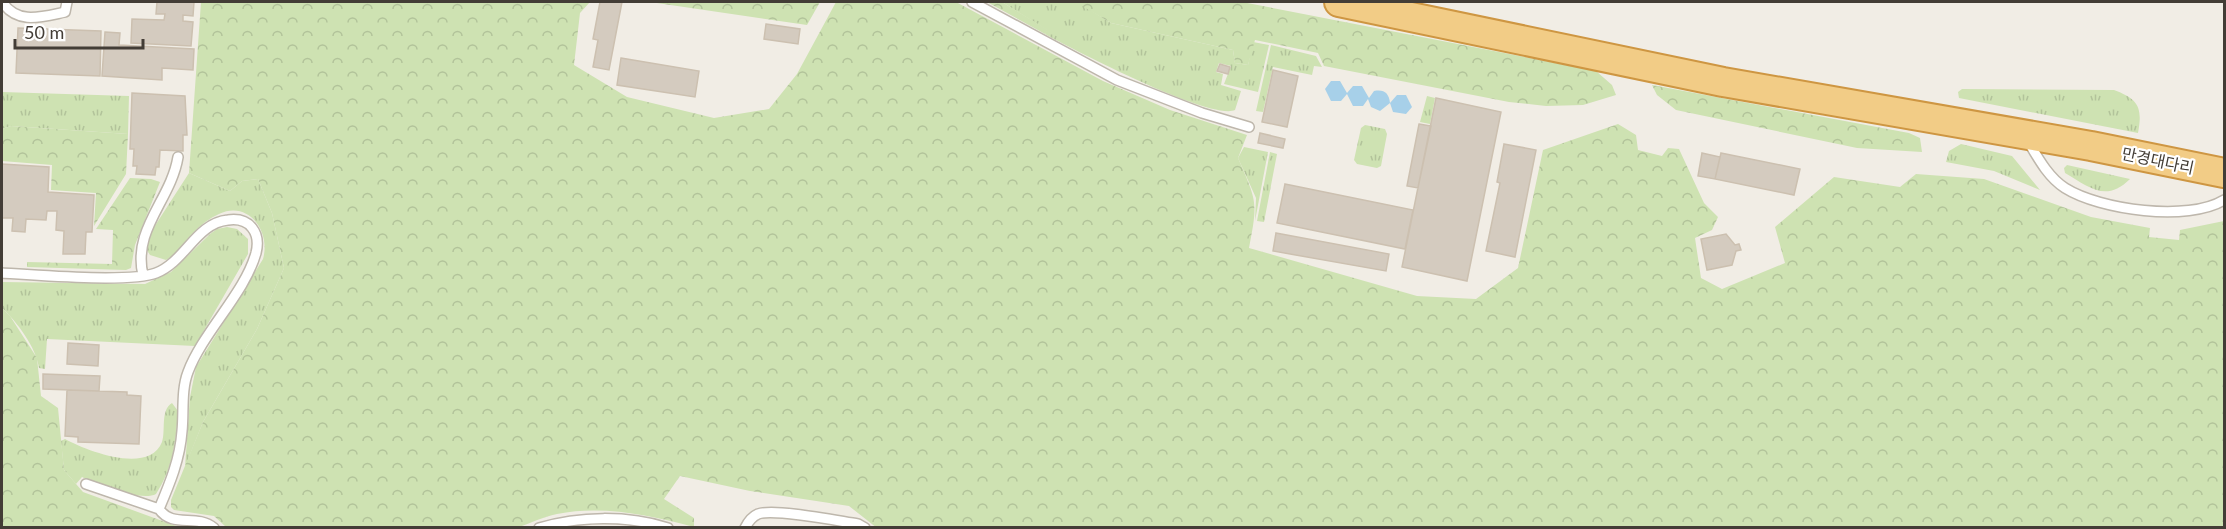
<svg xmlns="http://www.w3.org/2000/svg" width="2226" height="529" font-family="Lato,'Noto Sans KR',sans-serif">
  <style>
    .grass { fill: url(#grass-tufts) }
    .forest { fill: url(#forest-crowns) }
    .water { fill: #a7d0e9 }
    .building { fill: #d4cbbf; stroke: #ccc0b0; stroke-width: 1.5 }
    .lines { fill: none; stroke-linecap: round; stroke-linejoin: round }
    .service-casing { stroke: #beb7ac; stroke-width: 12 }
    .trunk-casing { stroke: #ce9642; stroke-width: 32 }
    .service { stroke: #fff; stroke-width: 9 }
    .trunk { stroke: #f2cc86; stroke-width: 28 }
    .labels { text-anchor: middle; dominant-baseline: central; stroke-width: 4.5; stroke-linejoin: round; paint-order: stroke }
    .street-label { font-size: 16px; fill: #433d36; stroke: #fff }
  </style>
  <defs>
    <pattern id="grass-tufts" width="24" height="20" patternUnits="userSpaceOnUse" patternTransform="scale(1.5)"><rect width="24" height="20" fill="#cee2b2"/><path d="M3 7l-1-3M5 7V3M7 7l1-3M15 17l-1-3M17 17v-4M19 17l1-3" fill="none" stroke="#b2c39a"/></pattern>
    <pattern id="forest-crowns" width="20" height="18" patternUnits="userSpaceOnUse" patternTransform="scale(1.5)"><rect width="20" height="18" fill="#cee2b2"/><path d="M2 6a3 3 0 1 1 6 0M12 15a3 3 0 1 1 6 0" fill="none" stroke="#b2c39a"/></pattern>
  </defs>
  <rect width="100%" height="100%" fill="#f1ede5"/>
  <!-- grass -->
  <path class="grass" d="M1002 2H1070L1079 3 1111 23 1233 50 1235 63 1248 65 1253 42 1269 45 1258 92 1224 84 1231 66 1219 63 1216 72 1223 74 1221 85 1241 91 1235 110C1211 121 1072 49 1045 34L1047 30Z
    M1271 45 1316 56 1322 67 1314 66 1312 75 1273 67 1263 112 1256 111Z
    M1962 89 2114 90C2138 99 2143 107 2138 133L1959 98 1958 92Z
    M2 92 129 96 128 134 11 126 2 129Z
    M1427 96 1435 98 1430 124 1420 122Z
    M1365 125 1385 129 1387 134 1381 166 1377 168 1357 164 1354 160 1361 128Z
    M1961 144 2012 156 2040 190 1994 171 1946 162 1949 151Z
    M1244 147 1268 152 1255 221 1256 198 1238 158Z
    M1270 152 1277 154 1264 222 1257 221Z
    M2067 165 2130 179C2106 203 2089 187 2065 173L2064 168Z
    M189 173 230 191 242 181 258 179 272 213 284 268 257 329 203 422 185 467 190 397 196 367 263 259C271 231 248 200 219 214 200 222 186 241 173 256L166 260 150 255 146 249 147 238Z
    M227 227 237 229 248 239V254L195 346 47 339 45 369 39 368C36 347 17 322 2 308V282L145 284 171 272 210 234 217 229Z
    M172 403 178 411C176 441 173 468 156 494 141 502 97 484 82 477L76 484 64 470 61 441 65 439C87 451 149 475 162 442 166 431 160 410 172 403Z"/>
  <!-- forest -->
  <path class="forest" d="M201 2H590L580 13 574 65 627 97 714 118 769 109 797 74 836 2H956L1103 81 1170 110 1247 135 1238 158C1257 202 1258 201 1249 248L1417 296 1476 299 1518 268 1543 150 1618 124 1636 135 1638 150 1662 156 1668 148 1679 149 1704 203 1718 217 1712 230 1695 238 1701 278 1722 289 1785 263 1775 227 1834 177 1900 187 1916 174 1984 179 2091 217 2150 228 2149 237 2179 240 2180 230 2224 221V527L877 528 849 506 750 491 680 476 664 499 694 518V527C650 515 602 505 557 514 543 517 530 523 517 528L226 527 214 516 174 510 171 507V500L203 422 257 329 284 268 272 213 258 179 242 181 230 191 189 173Z
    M650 2H820L807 25Z
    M987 2H1002L1048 30 1045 34Z
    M1070 2H1242L1596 71 1612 85 1616 95 1583 105 1546 106 1509 102 1324 66 1318 53 1255 40 1248 65 1235 63 1233 50 1111 23 1079 4Z
    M1652 85 1909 133 1920 138 1922 152 1857 148 1676 110 1657 95Z
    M11 126 128 134 126 174 94 226 96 193 51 190 52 165 2 161V129Z
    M130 178 151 179 160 182 135 245 131 268 126 270 27 267V262L112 264 113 230 96 229Z
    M2 308 10 316 37 358 41 396 58 408 64 470 83 492 179 527H2Z"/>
  <!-- water -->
  <path class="water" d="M1331 81H1340L1347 93 1353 86H1362L1369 98 1374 91C1384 89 1389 93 1390 103L1397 95H1406L1412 107 1406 114 1393 112 1390 103 1380 111 1371 107 1368 99 1363 106H1353L1347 94 1341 101H1331L1325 89Z"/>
  <!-- building -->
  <path class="building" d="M157 2H194L193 16 183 15V21L193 22 191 46 131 43 132 19 164 20 165 14H156Z
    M600 2H622L609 70 593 67 598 40 593 39Z
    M766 24 800 29 798 44 764 39Z
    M18 28 101 31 100 76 16 73Z
    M105 32 120 33 119 45 194 49 193 70 162 68V80L102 76Z
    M621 58 699 71 695 97 617 85Z
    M1220 64 1230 67 1228 74 1217 71Z
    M1273 70 1298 76 1287 127 1262 122Z
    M132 93 185 96 187 135H183V151L160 150 159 167H156L155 175 136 174 137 166H133L134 149H130Z
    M1436 98 1501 112 1467 281 1402 267Z
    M1419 124 1431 126 1418 188 1407 186Z
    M1260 133 1285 139 1283 148 1258 143Z
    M1504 144 1536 150 1515 257 1486 251 1500 183 1497 182Z
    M1702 153 1720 157 1715 179 1698 176Z
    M1721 153 1800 169 1794 195 1715 179Z
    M2 164 49 167 48 192 94 195 92 232H86L85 254H63L64 231 56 230 57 211H47L46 220 26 219 25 232 12 231 13 218H2Z
    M1285 184 1413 210 1405 249 1277 223Z
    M1276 233 1389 254 1386 271 1273 251Z
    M1726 234 1735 245 1739 244 1741 250 1736 251 1732 265 1707 270 1701 239Z
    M68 343 99 345 98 366 67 364Z
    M43 374 100 376 99 391 43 389Z
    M67 390 127 392V395L141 396 139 444 78 442V437L65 436Z"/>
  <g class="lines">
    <!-- service casing -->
    <g class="service-casing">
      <path id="service" d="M2 2C18 25 41 17 65 12L67 2
        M972 2 1117 80 1202 113 1249 127
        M2028 141C2038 158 2048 177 2065 188 2100 210 2188 222 2224 200
        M2 273C34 275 130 283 156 273 185 262 196 223 228 220 250 217 261 233 256 253 245 293 203 332 188 372 181 390 184 412 182 431 180 459 170 483 159 509 173 529 196 513 214 528
        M143 275C132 229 171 200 178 157
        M86 484 159 509
        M539 528C579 516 627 515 668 528
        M745 528C748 522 751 517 758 514 774 508 838 521 858 524L865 528"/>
    </g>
    <!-- trunk casing -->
    <g class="trunk-casing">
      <path id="trunk" d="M1339 2 1723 82 2091 146 2224 173"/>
    </g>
    <!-- service -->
    <use href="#service" class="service"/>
    <!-- trunk -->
    <use href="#trunk" class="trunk"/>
  </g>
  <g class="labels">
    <!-- street labels -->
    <g class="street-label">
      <text transform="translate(2158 160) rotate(12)">만경대다리</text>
    </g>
  </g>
  <!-- border -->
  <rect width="2226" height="529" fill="none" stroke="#433d36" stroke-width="6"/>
  <!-- scale -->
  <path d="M15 39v9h128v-9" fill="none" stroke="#433d36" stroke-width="3"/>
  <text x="24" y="39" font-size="18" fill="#433d36" stroke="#ffffff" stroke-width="4.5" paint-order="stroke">50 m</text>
</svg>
